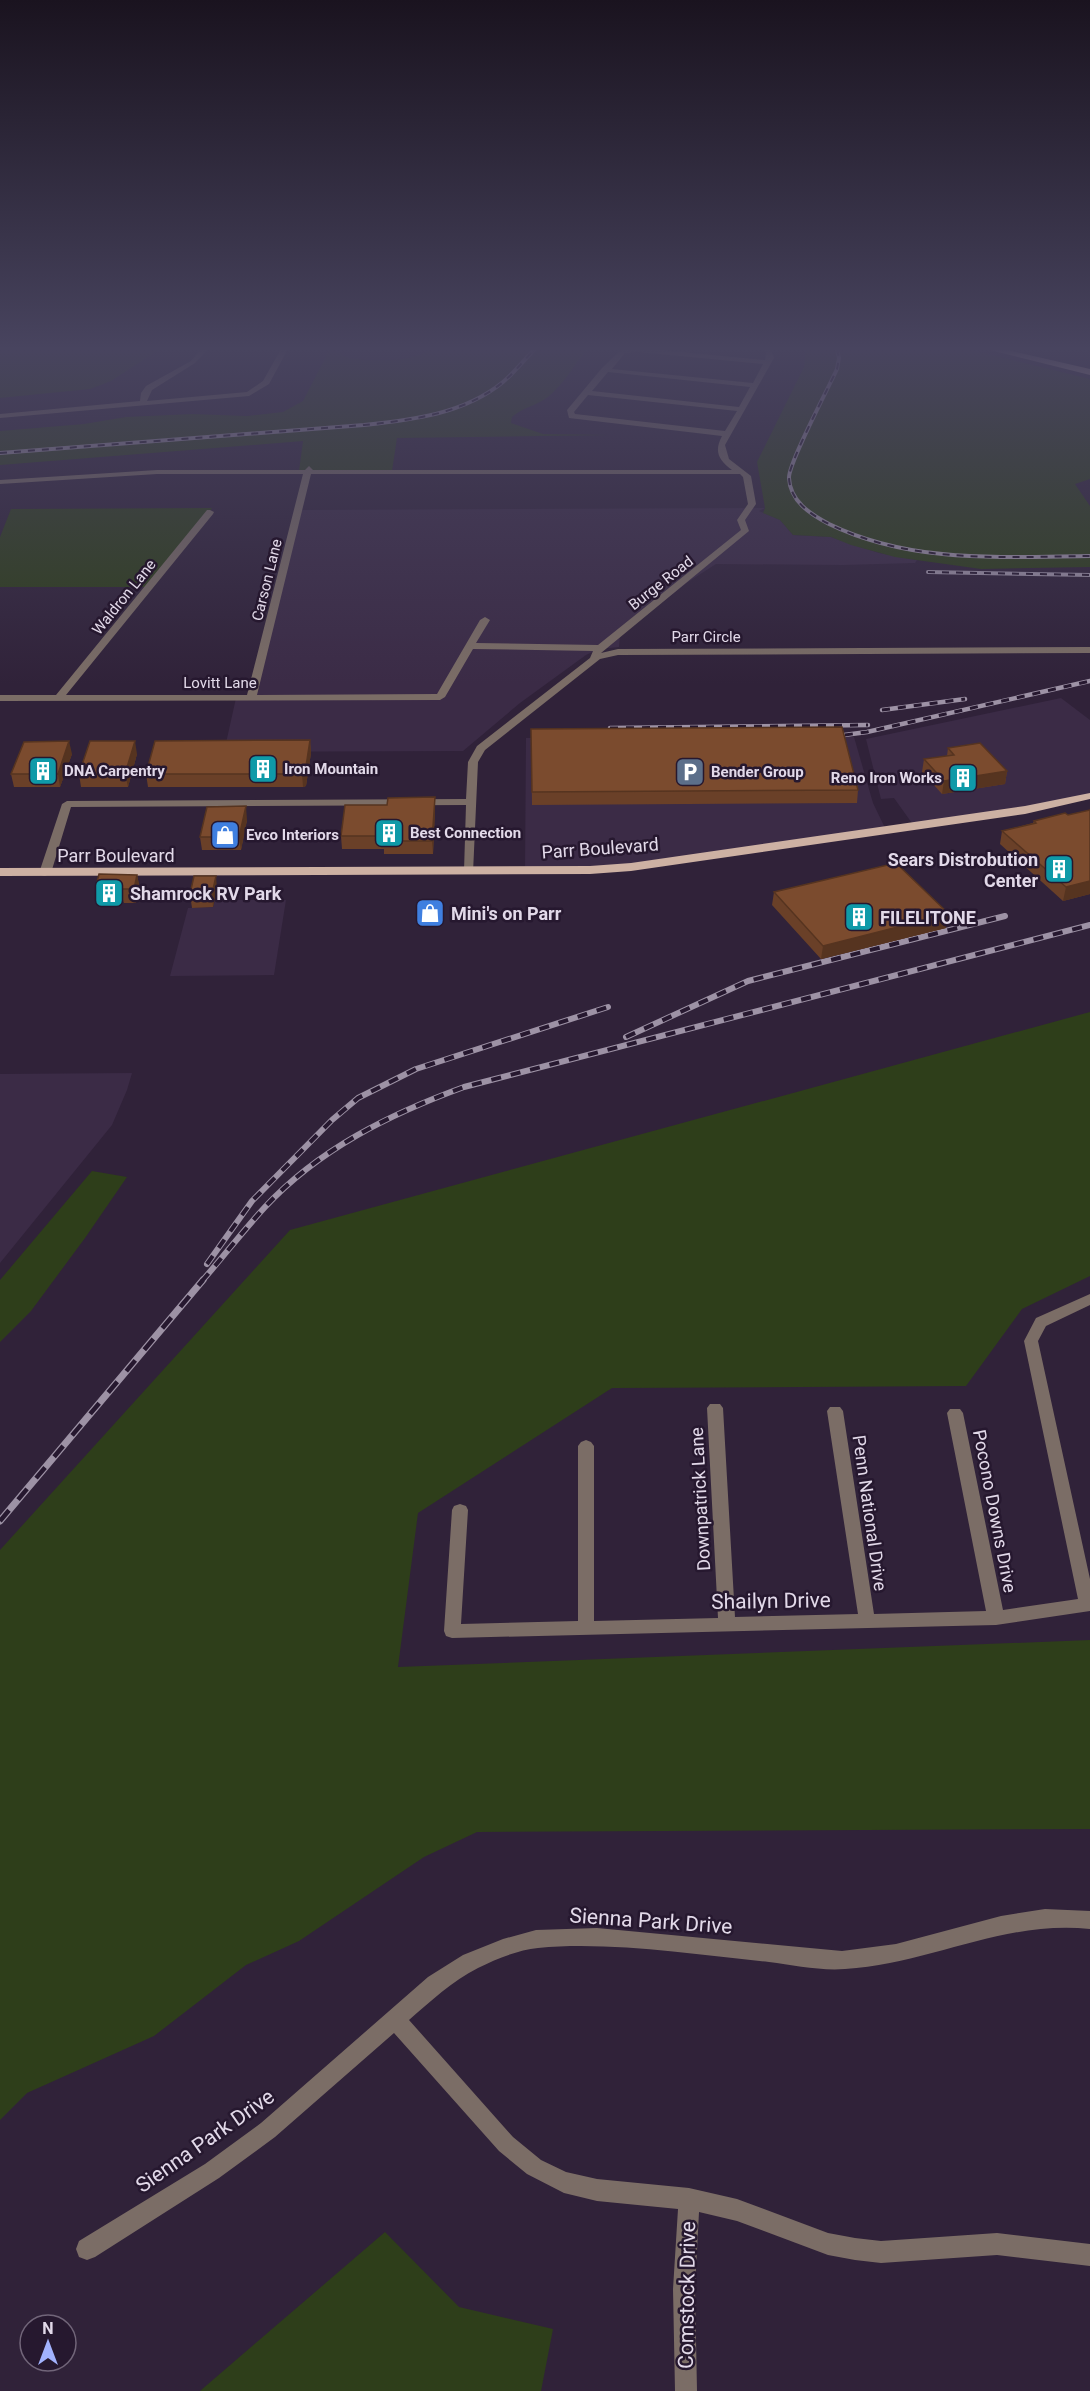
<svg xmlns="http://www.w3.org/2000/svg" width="1090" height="2391" font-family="Roboto,sans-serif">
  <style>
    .built { fill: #3b2b46 }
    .green { fill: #2e3e1a }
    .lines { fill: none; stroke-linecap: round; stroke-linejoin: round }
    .minor { fill: #7b6d66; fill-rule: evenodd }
    .major { fill: #cdb1a3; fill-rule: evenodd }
    .highway { fill: #eecdbb; fill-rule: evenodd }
    .rail-far3-casing { stroke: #9d92a5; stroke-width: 4 }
    .rail-far2-casing { stroke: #9d92a5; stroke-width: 4.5 }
    .rail-far1-casing { stroke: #9d92a5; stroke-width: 6 }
    .rail-casing { stroke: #9d92a5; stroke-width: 7 }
    .rail-far3 { stroke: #26182f; stroke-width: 2; stroke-dasharray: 7; stroke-linecap: butt }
    .rail-far2 { stroke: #26182f; stroke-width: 3; stroke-dasharray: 8; stroke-linecap: butt }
    .rail-far1 { stroke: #26182f; stroke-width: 4; stroke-dasharray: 10; stroke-linecap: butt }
    .rail { stroke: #26182f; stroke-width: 4.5; stroke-dasharray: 14; stroke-linecap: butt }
    .wall { fill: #6a4028 }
    .shaded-wall { fill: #563420 }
    .building { fill: #7b4b2e; stroke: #563420; stroke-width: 1.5 }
    .labels { text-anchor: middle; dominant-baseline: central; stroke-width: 5; stroke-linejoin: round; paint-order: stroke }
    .far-street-label { font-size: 15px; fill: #e2d9e9; stroke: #26182f }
    .far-poi-label { font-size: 15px; font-weight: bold; fill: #e2d9e9; stroke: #26182f; text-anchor: start }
    .street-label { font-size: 18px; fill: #e2d9e9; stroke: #26182f }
    .poi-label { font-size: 18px; font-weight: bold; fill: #e2d9e9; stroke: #26182f; text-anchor: start }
    .near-street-label { font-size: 21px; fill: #e2d9e9; stroke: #26182f }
  </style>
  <rect width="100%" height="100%" fill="#302239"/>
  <!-- built -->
  <path class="built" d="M765 508 759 511 780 520 793 535 831 537 879 553 917 560 915 563 843 565 716 564 688 582 620 635 619 647 599 649 586 655 520 703 463 751 224 752 236 698H250L299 510Z
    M1061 698 1090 720V796L914 826 894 798 881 799 866 739Z
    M854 737 873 803 886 830 631 867 525 871 526 738Z
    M215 900H286L274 975 170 976 188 908 213 907Z
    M132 1073 127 1090 112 1125 0 1263V1074Z"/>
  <!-- green -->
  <path class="green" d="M0 349H160L111 381 90 389 0 398Z
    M330 349C338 350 343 357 351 358 371 362 415 362 431 349H587C575 364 563 385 548 397 536 406 523 407 512 417L511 423 543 434 609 435 397 438 392 471H299L303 441 0 465V431L84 424 126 417 192 414 247 416 283 412 303 401Z
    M806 349H967L1090 379V479L1075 484 1090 506V567L981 569 895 557 851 545 831 537 793 535 780 520 763 513 765 508 757 462 804 367Z
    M212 508 149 587H0V537L11 509Z
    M1090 1012V1276L1022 1309 966 1386 612 1388 418 1513 398 1667 1090 1640V1829L477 1832 424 1857 299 1941 246 1965 154 2036 27 2093 0 2120V1550L290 1230Z
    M92 1171 127 1177 85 1238 31 1311 0 1342V1280Z
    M385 2232 459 2307 553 2329 541 2391H200Z"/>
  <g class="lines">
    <!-- minor -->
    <path class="minor" d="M201 349H208L195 363 152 390 147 401 247 392 263 381 281 349H288L269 384 249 396 0 418V414L140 401 141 393 146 386 191 361Z
      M622 349H651L765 360 766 353 761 349H769L772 352 774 358 725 445 729 459 751 476 756 504 745 520 749 531 601 653 618 649 1090 647V653L618 655 600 659 485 750 478 762 473 873H465L464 871 466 805 71 807 51 873 45 876 41 875 39 873 62 804 67 801 466 799 468 762 477 746 590 658 593 651 473 649 445 697 440 700 0 701V695H56L207 510H210L214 512 213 514 66 695H247L303 474H157L0 484V480L157 470H305L309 466 313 470H732C718 460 714 451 722 436L569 418 567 410 602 368ZM638 352 763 364 753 383 612 369 625 353ZM608 372 750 387 739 407 592 391ZM588 395 737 411 725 431 575 414 574 412ZM311 474H740L743 477 748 504 737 520 741 530 598 645 476 643 490 620 485 617 480 620 437 694 257 695Z
      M1090 1294V1305L1046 1326 1038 1341 1090 1579V1611L996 1625 452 1638 446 1636 444 1631 452 1510 454 1506 460 1504 466 1506 468 1510 461 1624 578 1621V1446L581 1442 586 1440 591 1442 594 1446V1621L718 1618 707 1408 710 1404H720L723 1408 735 1617 858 1614 827 1411 830 1407H840L843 1411 874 1614 986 1611 947 1413 950 1409H960L963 1413 1003 1610 1078 1599 1024 1341 1036 1318Z
      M1045 1909 1090 1911V1929C1002 1920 931 1964 845 1969 820 1971 793 1965 769 1962 695 1955 611 1941 538 1948 518 1950 496 1959 478 1968 452 1981 431 2001 409 2020L513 2137 541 2160 566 2172 597 2179 689 2188 737 2199 828 2233 855 2238 881 2241 997 2233 1090 2244V2266L997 2255 881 2263 855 2260 828 2255 737 2221 699 2212 695 2289 697 2391H675L673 2289 678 2209 597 2201 564 2193 527 2174 499 2151 394 2033 275 2137 219 2178 95 2257 87 2260 79 2257 76 2249 79 2241 205 2164 261 2123 428 1977 463 1955 503 1939 536 1930 597 1928 842 1951 896 1944 1001 1916Z"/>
    <!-- major -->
    <path class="major" d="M1090 793V799L1025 814 631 871 590 874 0 876V868L590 866 631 863 1025 806Z"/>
    <!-- highway -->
    <path class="highway" d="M986 349H1003L1090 369V375Z"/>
    <!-- rail-far3 casing -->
    <g class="rail-far3-casing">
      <path id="rail-far3" d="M837 349 839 358 837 369C829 387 788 464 789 478 790 501 810 514 829 524 911 564 1002 557 1090 556
        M0 453 364 425C412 420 464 414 503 382 515 372 524 360 535 349
        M928 572 1090 575"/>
    </g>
    <!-- rail-far2 casing -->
    <g class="rail-far2-casing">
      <path id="rail-far2" d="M882 710 965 699
        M610 728 868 725
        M829 737 867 732 1090 681"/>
    </g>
    <!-- rail-far1 casing -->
    <g class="rail-far1-casing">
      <path id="rail-far1" d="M626 1037 748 981 1005 916
        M207 1264 252 1201 332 1120 358 1098 416 1069 608 1007
        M202 1281C223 1257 243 1231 265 1207 319 1149 390 1114 464 1087L1090 925"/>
    </g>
    <!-- rail casing -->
    <g class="rail-casing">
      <path id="rail" d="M0 1521 203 1280"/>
    </g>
    <!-- rail-far3 -->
    <use href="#rail-far3" class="rail-far3"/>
    <!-- rail-far2 -->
    <use href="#rail-far2" class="rail-far2"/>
    <!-- rail-far1 -->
    <use href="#rail-far1" class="rail-far1"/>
    <!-- rail -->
    <use href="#rail" class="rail"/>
  </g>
  <!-- wall -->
  <path class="wall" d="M531 729 858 790 857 803 532 805Z
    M310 740 311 753 306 786 303 787H148L146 774Z
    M948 748 1007 771 1005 784 942 794 922 772 924 759 947 756Z
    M72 754 60 787H14L11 774Z
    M137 754 128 787H81L79 774Z
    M435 797V810L433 854H384V849H342L341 836 387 805Z
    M1090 810V894L1063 901 1000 844 1002 831 1033 823 1034 821 1068 815Z
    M247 820 241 850H202L200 837Z
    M137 875 140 889 136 903H124L123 900 98 899 96 886Z
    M217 889 213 907 192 908 190 894Z
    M774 892 946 928 821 959 772 905Z"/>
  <!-- shaded-wall -->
  <path class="shaded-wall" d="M310 740 311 753 306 786 303 787 302 774Z
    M69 741 72 754 60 787 58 774Z
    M135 741 137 754 128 787 125 774Z
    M1007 771 1005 784 942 794 944 781Z
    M435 797V810L433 854 432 841Z
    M246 806 247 820 241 850 239 837Z
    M137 875 140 889 136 903 134 889Z
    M216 876 217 889 213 907 212 894Z
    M1090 881V894L1063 901 1066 887Z
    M949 914 946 928 821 959 823 946Z"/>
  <!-- building -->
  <path class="building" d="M842 727 858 790 532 792 531 729Z
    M310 740 305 773 302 774H146L155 741Z
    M69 741 58 774H11L24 742Z
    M90 741H135L125 774H79Z
    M980 743 1007 771 944 781 924 759 954 755 948 748Z
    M435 797 432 841H384V836H341L345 805H387L388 798Z
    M246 806 239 837H200L207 807Z
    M1090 810V881L1066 887 1002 831 1036 823 1034 821 1065 813 1068 815Z
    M896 863 949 914 823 946 774 892Z
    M99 874 137 875 134 889H122V887L96 886Z
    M194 876H216L212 894H190Z"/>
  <!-- sky -->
  <linearGradient id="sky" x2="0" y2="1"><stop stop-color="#1a131f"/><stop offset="0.51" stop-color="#48445f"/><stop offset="1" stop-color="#48445f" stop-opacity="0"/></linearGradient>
  <rect width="1090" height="684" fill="url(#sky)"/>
  <!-- icons -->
  <defs>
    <g id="building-square" transform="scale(1.5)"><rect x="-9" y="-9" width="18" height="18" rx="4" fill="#0f9aa8" stroke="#26182f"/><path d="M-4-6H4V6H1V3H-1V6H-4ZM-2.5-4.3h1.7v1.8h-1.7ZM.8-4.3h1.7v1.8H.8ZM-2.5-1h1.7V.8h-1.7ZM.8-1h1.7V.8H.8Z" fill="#fff"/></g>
    <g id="parking-square" transform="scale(1.5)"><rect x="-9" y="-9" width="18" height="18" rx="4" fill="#5c6f8a" stroke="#26182f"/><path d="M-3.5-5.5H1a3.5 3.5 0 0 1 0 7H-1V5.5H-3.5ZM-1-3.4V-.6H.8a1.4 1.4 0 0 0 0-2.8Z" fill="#fff"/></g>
    <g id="shop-square" transform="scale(1.5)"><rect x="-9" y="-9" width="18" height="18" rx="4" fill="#3f7fe0" stroke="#26182f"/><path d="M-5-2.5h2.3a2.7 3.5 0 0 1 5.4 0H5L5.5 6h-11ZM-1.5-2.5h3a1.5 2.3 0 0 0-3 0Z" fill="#fff"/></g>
  </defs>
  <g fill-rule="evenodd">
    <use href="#building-square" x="263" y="769"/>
    <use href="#building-square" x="43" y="771"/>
    <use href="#parking-square" x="690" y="772"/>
    <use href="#building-square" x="963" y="778"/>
    <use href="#building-square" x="389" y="833"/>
    <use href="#shop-square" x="225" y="835"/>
    <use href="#building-square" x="1059" y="869"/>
    <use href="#building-square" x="109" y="893"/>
    <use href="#shop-square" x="430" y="913"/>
    <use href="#building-square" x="859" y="917"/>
  </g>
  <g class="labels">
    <!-- far-street labels -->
    <g class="far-street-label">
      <text transform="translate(267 580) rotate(-76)">Carson Lane</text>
      <text transform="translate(661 583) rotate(-38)">Burge Road</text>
      <text transform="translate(124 597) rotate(-51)">Waldron Lane</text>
      <text x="706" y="637">Parr Circle</text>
      <text x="220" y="683">Lovitt Lane</text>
    </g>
    <!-- far-poi labels -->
    <g class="far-poi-label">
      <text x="284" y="769">Iron Mountain</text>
      <text x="64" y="771">DNA Carpentry</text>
      <text x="711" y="772">Bender Group</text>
      <text x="942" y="778" text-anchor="end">Reno Iron Works</text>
      <text x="410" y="833">Best Connection</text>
      <text x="246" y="835">Evco Interiors</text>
    </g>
    <!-- street labels -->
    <g class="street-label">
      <text transform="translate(600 848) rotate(-4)">Parr Boulevard</text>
      <text x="116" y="855">Parr Boulevard</text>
      <text transform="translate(700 1499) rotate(-93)">Downpatrick Lane</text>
      <text transform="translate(995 1511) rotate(79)">Pocono Downs Drive</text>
      <text transform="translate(870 1513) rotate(82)">Penn National Drive</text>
    </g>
    <!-- poi labels -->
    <g class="poi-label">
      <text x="1038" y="859" text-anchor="end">Sears Distrobution<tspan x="1038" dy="21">Center</tspan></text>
      <text x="130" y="893">Shamrock RV Park</text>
      <text x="451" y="913">Mini's on Parr</text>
      <text x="880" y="917">FILELITONE</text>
    </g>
    <!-- near-street labels -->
    <g class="near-street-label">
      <text transform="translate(771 1601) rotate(-1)">Shailyn Drive</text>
      <text transform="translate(651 1921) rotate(4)">Sienna Park Drive</text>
      <text transform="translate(205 2141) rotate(-35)">Sienna Park Drive</text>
      <text transform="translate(687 2295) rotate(-89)">Comstock Drive</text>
    </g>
  </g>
  <!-- north arrow -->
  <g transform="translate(48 2343)"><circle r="28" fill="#26182f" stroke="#716579" stroke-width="1.5"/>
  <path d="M0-4.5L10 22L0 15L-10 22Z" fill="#a2b2fd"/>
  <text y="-9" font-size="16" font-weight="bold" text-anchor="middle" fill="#e2d9e9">N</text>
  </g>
</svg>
